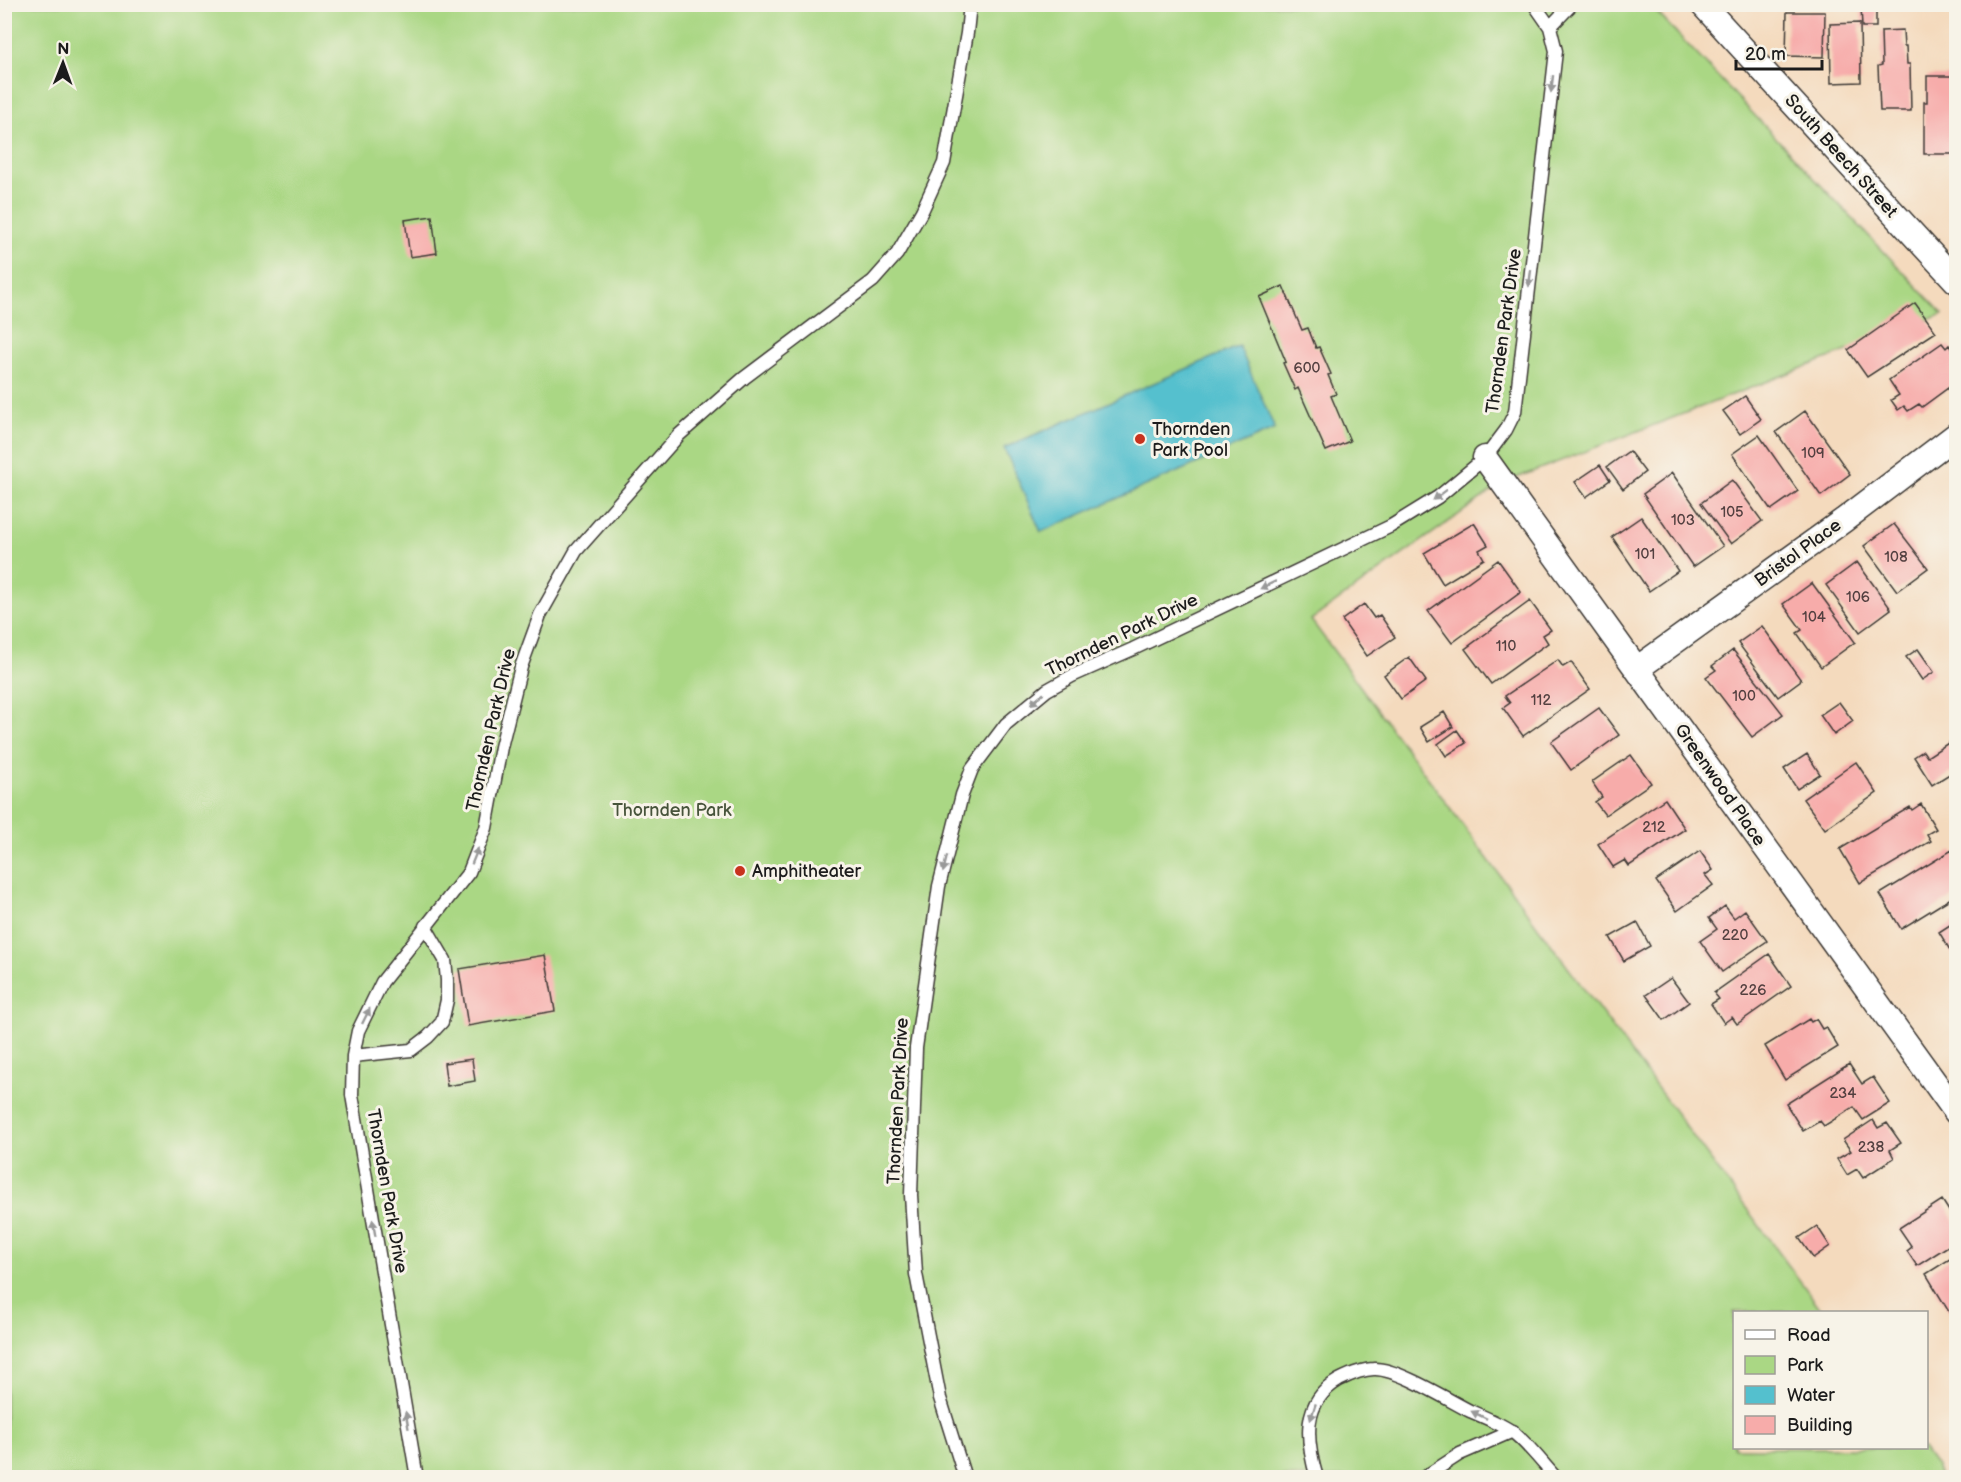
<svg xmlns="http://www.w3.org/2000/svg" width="1961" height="1482" font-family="'Balsamiq Sans',sans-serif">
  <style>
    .green { fill: #aad784; stroke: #637a50; stroke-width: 1.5 }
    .water { fill: #54c0ce; stroke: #386e75; stroke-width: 1.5 }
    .building { fill: #f7acaa }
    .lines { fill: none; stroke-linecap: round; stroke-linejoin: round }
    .service-casing { stroke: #3c3834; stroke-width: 15 }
    .minor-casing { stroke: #3c3834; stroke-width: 27 }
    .service { stroke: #fff; stroke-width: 12 }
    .minor { stroke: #fff; stroke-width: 24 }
    .oneway { fill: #999 }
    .poi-dot { fill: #c8321e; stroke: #f7f3e8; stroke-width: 2 }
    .labels { text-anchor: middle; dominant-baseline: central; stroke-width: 6; stroke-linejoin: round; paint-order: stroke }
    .number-label { font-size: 15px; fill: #534040 }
    .street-label { font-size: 18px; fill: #1c1c1c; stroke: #f7f3e8 }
    .poi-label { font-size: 18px; fill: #1c1c1c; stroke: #f7f3e8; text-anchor: start }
    .park-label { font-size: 18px; fill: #47543b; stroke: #f7f3e8 }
  </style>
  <rect width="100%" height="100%" fill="#f7f3e8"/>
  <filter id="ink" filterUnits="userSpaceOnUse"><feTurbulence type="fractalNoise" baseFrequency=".0167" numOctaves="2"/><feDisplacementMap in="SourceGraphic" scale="12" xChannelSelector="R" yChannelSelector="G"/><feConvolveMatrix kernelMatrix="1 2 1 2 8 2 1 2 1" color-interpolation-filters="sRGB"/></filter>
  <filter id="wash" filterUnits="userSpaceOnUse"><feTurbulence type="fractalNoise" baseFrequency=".008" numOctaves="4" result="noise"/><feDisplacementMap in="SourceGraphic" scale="24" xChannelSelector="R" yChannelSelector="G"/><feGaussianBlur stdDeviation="1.35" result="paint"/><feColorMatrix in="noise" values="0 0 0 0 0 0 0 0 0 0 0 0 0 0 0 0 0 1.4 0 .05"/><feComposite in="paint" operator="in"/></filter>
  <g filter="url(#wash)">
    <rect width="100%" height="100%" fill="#f4dabd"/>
    <!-- green -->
    <path class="green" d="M5 5H1650L1943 314 1503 483 1311 620 1823 1312H1734V1448H1923L1936 1466 1940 1477 5 1478Z"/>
    <!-- water -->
    <path class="water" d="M1239 346 1275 429 1041 532 1004 448Z"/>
    <g id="blocks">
      <!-- building -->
      <path class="building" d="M1861 6H1876V27H1862Z
        M1787 12H1825L1824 57 1786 56Z
        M1860 23 1861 82 1831 83 1830 24Z
        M1903 30 1904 46H1906L1907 64H1910L1911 111H1880L1878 66 1882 65 1881 31Z
        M1927 76H1954L1953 103 1956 102V134H1954V154H1924V102H1927Z
        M432 216 437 253 410 257 405 220Z
        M1283 286 1302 330 1308 328 1316 348 1319 347 1331 374 1328 375 1336 394 1331 396 1350 441 1326 451 1298 388 1295 390 1283 363 1286 362 1259 297Z
        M1915 303 1936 332 1867 377 1848 350Z
        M1942 343 1946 348 1949 345 1956 355V382L1922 407 1919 404 1908 411 1904 406 1898 410 1891 400 1899 395 1889 380Z
        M1745 396 1761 419 1740 434 1723 411Z
        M1805 411 1850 474 1821 496 1776 432Z
        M1759 435 1798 491 1771 510 1732 454Z
        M1629 451 1645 472 1623 489 1607 467Z
        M1600 465 1610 480 1586 497 1575 482Z
        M1672 473 1723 546 1693 567 1643 494Z
        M1732 480 1762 521 1731 544 1701 503Z
        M1641 517 1678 571 1649 591 1612 537Z
        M1474 523 1488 545 1479 550 1484 559 1443 584 1424 553Z
        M1894 524 1928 568 1897 591 1864 546Z
        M1498 560 1521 592 1452 643 1428 611Z
        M1857 562 1891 609 1860 632 1826 585Z
        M1812 583 1855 642 1821 667 1797 633 1802 630 1783 604Z
        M1530 601 1551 630 1543 635 1548 643 1491 684 1465 649Z
        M1364 604 1374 618 1380 615 1395 637 1367 656 1342 620Z
        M1762 626 1801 680 1778 697 1738 643Z
        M1918 649 1934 672 1922 680 1906 657Z
        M1733 650 1783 714 1752 737 1706 677 1716 670 1712 666Z
        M1409 657 1426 681 1401 699 1384 675Z
        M1558 660 1563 667 1571 662 1590 689 1523 736 1503 708 1510 703 1505 696Z
        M1839 702 1853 721 1834 735 1820 715Z
        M1599 708 1619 735 1571 770 1551 742Z
        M1444 712 1453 727 1429 742 1420 727Z
        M1457 730 1466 743 1446 756 1438 744Z
        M1956 738V770L1932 785 1914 757 1923 751 1927 757Z
        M1807 754 1820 774 1797 789 1784 769Z
        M1631 755 1651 783 1605 815 1595 802 1602 797 1592 782Z
        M1856 762 1877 793 1825 829 1803 799Z
        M1665 799 1685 829 1629 866 1625 860 1613 867 1598 844Z
        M1921 804 1936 829 1927 834 1931 841 1860 883 1840 849 1910 807 1912 810Z
        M1952 850 1956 857V895L1901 929 1880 894Z
        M1700 851 1713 870 1705 875 1713 885 1677 911 1656 881Z
        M1725 906 1734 918 1745 910 1767 941 1722 972 1700 941 1717 929 1709 918Z
        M1956 921V960L1939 932Z
        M1637 922 1650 946 1624 961 1610 937Z
        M1769 954 1791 986 1737 1024 1732 1017 1724 1023 1711 1004 1719 999 1714 993Z
        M545 955 555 1011 468 1026 459 969Z
        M1671 978 1689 1002 1664 1020 1646 995Z
        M1809 1019 1811 1022 1816 1019 1822 1029 1826 1027 1838 1047 1785 1080 1765 1046Z
        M472 1059 475 1081 447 1086 444 1063Z
        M1849 1064 1862 1084 1873 1077 1890 1103 1863 1120 1854 1107 1824 1126 1820 1121 1803 1131 1786 1104Z
        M1873 1120 1878 1128 1887 1123 1901 1143 1890 1150 1894 1158 1863 1178 1857 1169 1847 1175 1837 1159 1851 1151 1843 1140Z
        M1942 1200 1956 1222V1241L1917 1266 1907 1251 1912 1247 1899 1228Z
        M1817 1226 1830 1246 1813 1258 1799 1238Z
        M1956 1255V1307L1949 1312 1926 1274Z"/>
    </g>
  </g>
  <g filter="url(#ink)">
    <use href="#blocks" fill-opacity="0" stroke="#3c3834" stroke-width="1.5"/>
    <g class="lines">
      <!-- service casing -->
      <g class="service-casing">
        <path id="service" d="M1550 27 1572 4
          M353 1056 411 1050 428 1037 442 1022 447 1000V980L445 960 425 926
          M417 1478 352 1095 353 1056 358 1031 382 982 469 872 486 828 501 747 521 667 540 615 576 551 679 435 744 378 873 281 897 254 922 211 944 163 967 33 970 4
          M965 1478 940 1398 916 1274 911 1195 916 1048 939 886 962 795 972 769 1006 724 1047 690 1072 676 1133 649 1391 526 1438 497 1485 458 1506 430 1515 412 1556 51 1550 27 1534 4
          M1317 1478C1306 1441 1301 1402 1339 1380 1349 1375 1363 1369 1374 1369 1397 1368 1448 1400 1470 1411 1484 1417 1499 1423 1511 1431 1524 1439 1544 1465 1556 1478
          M1423 1478 1460 1454 1513 1431"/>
      </g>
      <!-- minor casing -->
      <g class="minor-casing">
        <path id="minor" d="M1702 4 1956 281
          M1485 458C1642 676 1798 894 1956 1112
          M1638 668 1844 520 1956 435"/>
      </g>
      <!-- service -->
      <use href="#service" class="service"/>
      <!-- minor -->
      <use href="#minor" class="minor"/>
    </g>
    <!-- one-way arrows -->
    <defs><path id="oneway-solid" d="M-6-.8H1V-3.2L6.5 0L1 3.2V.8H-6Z" transform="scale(1.5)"/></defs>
    <g class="oneway">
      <use href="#oneway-solid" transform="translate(1552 84) rotate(97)"/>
      <use href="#oneway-solid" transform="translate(1530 278) rotate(97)"/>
      <use href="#oneway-solid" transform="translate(1440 495) rotate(143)"/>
      <use href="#oneway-solid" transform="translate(1268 585) rotate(154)"/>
      <use href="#oneway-solid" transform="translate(1037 699) rotate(141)"/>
      <use href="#oneway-solid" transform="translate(475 856) rotate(-68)"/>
      <use href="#oneway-solid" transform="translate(945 864) rotate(104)"/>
      <use href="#oneway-solid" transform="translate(366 1016) rotate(-64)"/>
      <use href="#oneway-solid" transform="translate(374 1228) rotate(-100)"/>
      <use href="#oneway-solid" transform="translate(1313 1412) rotate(108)"/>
      <use href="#oneway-solid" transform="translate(1479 1415) rotate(-154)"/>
      <use href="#oneway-solid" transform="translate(407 1420) rotate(-100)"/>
    </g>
  </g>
  <!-- markers -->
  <g class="poi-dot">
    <circle cx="1140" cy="439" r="6"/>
    <circle cx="740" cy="871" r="6"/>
  </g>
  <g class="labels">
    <!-- number labels -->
    <g class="number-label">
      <text x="1307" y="368">600</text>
      <text x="1813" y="453">109</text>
      <text x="1732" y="512">105</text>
      <text x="1683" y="520">103</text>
      <text x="1645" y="554">101</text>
      <text x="1896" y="557">108</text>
      <text x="1858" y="597">106</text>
      <text x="1814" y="617">104</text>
      <text x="1506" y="646">110</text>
      <text x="1744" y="696">100</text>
      <text x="1541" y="700">112</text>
      <text x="1654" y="827">212</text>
      <text x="1735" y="935">220</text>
      <text x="1753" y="990">226</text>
      <text x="1843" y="1093">234</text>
      <text x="1871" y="1147">238</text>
    </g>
    <!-- street labels -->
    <g class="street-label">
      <text transform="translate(1841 156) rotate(48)">South Beech Street</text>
      <text transform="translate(1504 331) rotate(-82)">Thornden Park Drive</text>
      <text transform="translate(1798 553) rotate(-36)">Bristol Place</text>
      <text transform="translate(1122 635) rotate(-26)">Thornden Park Drive</text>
      <text transform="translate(491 730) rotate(-77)">Thornden Park Drive</text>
      <text transform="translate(1720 785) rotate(55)">Greenwood Place</text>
      <text transform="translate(898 1101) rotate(-87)">Thornden Park Drive</text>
      <text transform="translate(387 1191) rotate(80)">Thornden Park Drive</text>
    </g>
    <!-- poi labels -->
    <g class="poi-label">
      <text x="1152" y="429">Thornden<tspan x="1152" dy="21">Park Pool</tspan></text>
      <text x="752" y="871">Amphitheater</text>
    </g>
    <!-- park labels -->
    <g class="park-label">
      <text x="672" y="810">Thornden Park</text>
    </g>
  </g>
  <!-- margin -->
  <rect width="1961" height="1482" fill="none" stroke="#f7f3e8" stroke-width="24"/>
  <!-- legend -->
  <rect x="1733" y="1311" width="195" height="138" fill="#f7f3e8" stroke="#9f9d96" stroke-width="1.5"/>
  <rect x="1745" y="1330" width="30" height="9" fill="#ffffff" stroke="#9f9d96" stroke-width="1.5"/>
  <text x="1787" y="1341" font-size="18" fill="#1c1c1c">Road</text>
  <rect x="1745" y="1356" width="30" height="18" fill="#aad784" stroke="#9f9d96" stroke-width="1.5"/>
  <text x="1787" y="1371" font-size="18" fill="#1c1c1c">Park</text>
  <rect x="1745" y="1386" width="30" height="18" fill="#54c0ce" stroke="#9f9d96" stroke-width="1.5"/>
  <text x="1787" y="1401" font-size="18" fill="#1c1c1c">Water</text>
  <rect x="1745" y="1416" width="30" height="18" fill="#f7acaa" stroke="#9f9d96" stroke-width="1.5"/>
  <text x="1787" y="1431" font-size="18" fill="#1c1c1c">Building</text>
  <!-- north arrow -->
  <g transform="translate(63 63) rotate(1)" stroke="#f7f3e8" stroke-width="4.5" paint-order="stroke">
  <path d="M0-4.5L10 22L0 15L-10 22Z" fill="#1c1c1c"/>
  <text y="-9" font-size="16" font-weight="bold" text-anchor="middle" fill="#1c1c1c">N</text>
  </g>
  <!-- scale -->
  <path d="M1736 60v9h86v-9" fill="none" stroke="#1c1c1c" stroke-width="3"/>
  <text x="1745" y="60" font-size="18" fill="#1c1c1c" stroke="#f7f3e8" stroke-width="4.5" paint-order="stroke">20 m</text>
</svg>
